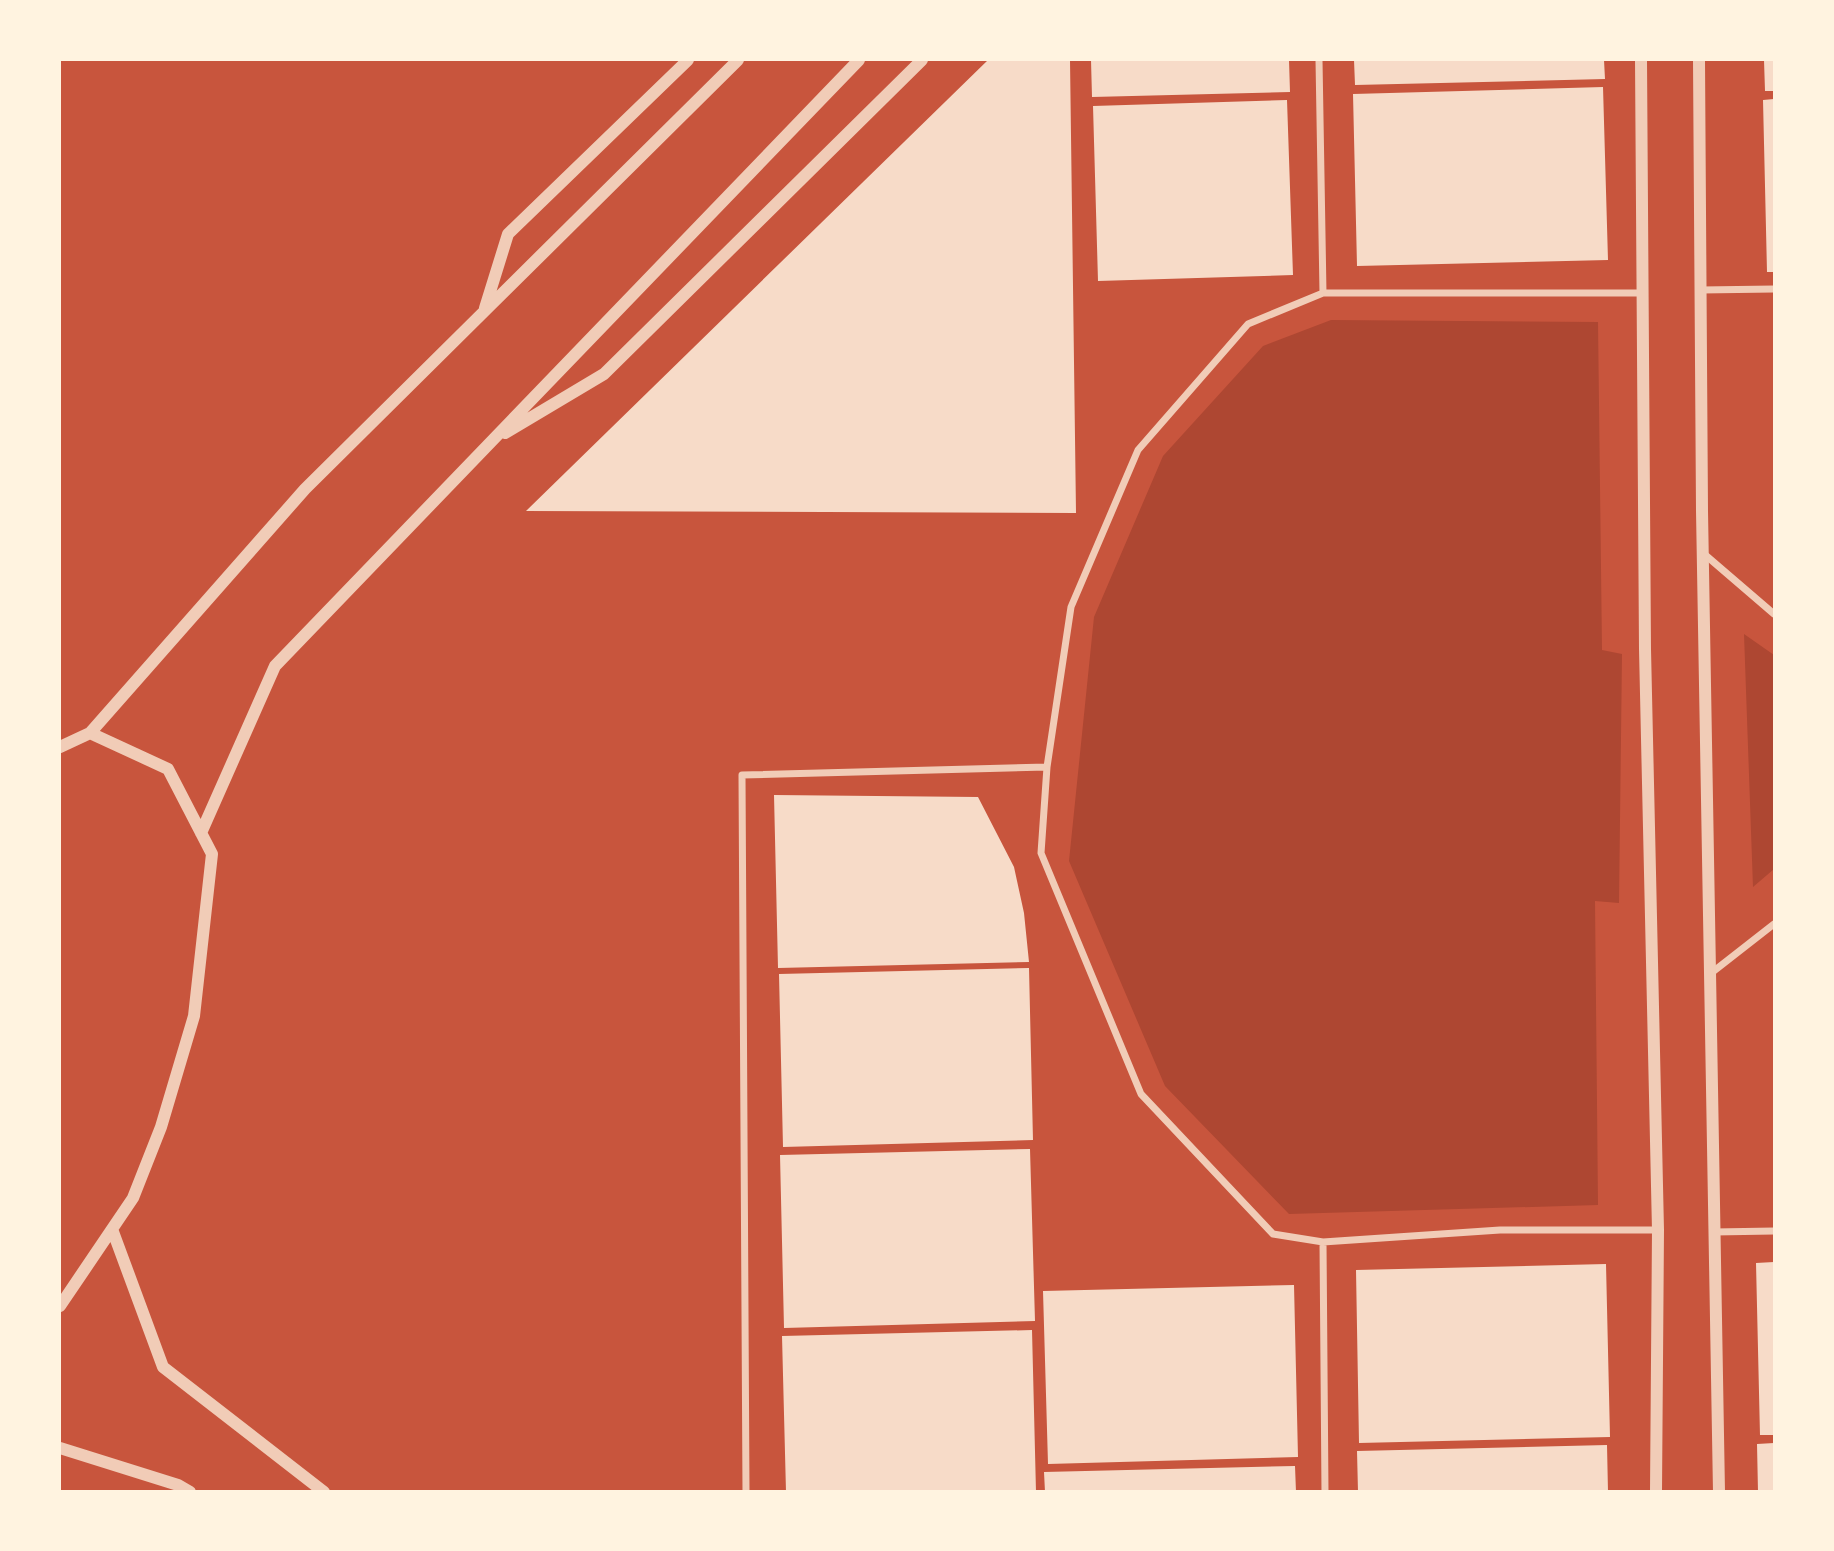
<svg xmlns="http://www.w3.org/2000/svg" width="1834" height="1551" font-family="Rubik,sans-serif">
  <style>
    .green { fill: #ae4732 }
    .building { fill: #f7dbc8 }
    .lines { fill: none; stroke-linecap: round; stroke-linejoin: round }
    .minor { stroke: #f1ccb7; stroke-width: 7 }
    .tertiary { stroke: #f1ccb7; stroke-width: 12 }
  </style>
  <rect width="100%" height="100%" fill="#c8553d"/>
  <!-- green -->
  <path class="green" d="M1331 320 1598 322 1602 650 1622 654 1619 903 1595 901 1598 1205 1289 1214 1165 1086 1069 861 1094 617 1163 456 1263 346Z
    M1744 634 1774 655V869L1753 887Z"/>
  <!-- building -->
  <path class="building" d="M988 60H1070L1076 513 526 511Z
    M1091 60H1289L1290 92 1092 97Z
    M1354 60H1604L1605 79 1355 85Z
    M1764 60H1774V91H1765Z
    M1603 87 1608 260 1357 266 1353 94Z
    M1774 99V272H1767L1763 100Z
    M1287 100 1293 275 1098 281 1093 106Z
    M774 795 978 797 1014 867 1024 913 1029 962 778 968Z
    M1029 968 1033 1140 783 1147 779 974Z
    M1030 1149 1035 1321 784 1328 780 1155Z
    M1774 1262V1435H1760L1756 1263Z
    M1606 1264 1610 1437 1359 1443 1356 1270Z
    M1294 1285 1298 1457 1048 1464 1043 1291Z
    M1032 1330 1036 1492H786L782 1336Z
    M1774 1443V1492H1758L1757 1444Z
    M1607 1445 1608 1492H1358L1357 1451Z
    M1295 1466 1296 1492H1045L1044 1472Z"/>
  <g class="lines">
    <!-- minor -->
    <path class="minor" d="M1319 60 1323 293
      M1701 290 1774 289
      M1643 293H1323L1248 324 1138 450 1071 607 1047 767 1041 853 1141 1094 1273 1234 1323 1242 1500 1230H1658
      M1703 553 1774 614
      M1710 974 1774 924
      M1714 1232 1774 1231
      M1323 1242 1325 1492
      M746 1492 742 775 1047 767"/>
    <!-- tertiary -->
    <path class="tertiary" d="M1641 60 1645 649 1658 1230 1656 1492
      M1699 60 1702 511 1719 1492
      M485 308 508 234 688 60
      M505 433 604 374 922 60
      M90 733 305 489 738 60
      M60 747 90 733 168 769 212 854 194 1016 161 1127 133 1198 60 1306
      M201 833 275 666 859 60
      M112 1229 163 1367 324 1492
      M60 1448 178 1485 190 1492"/>
  </g>
  <!-- border -->
  <rect width="1834" height="1551" fill="none" stroke="#fff3e0" stroke-width="122"/>
</svg>
